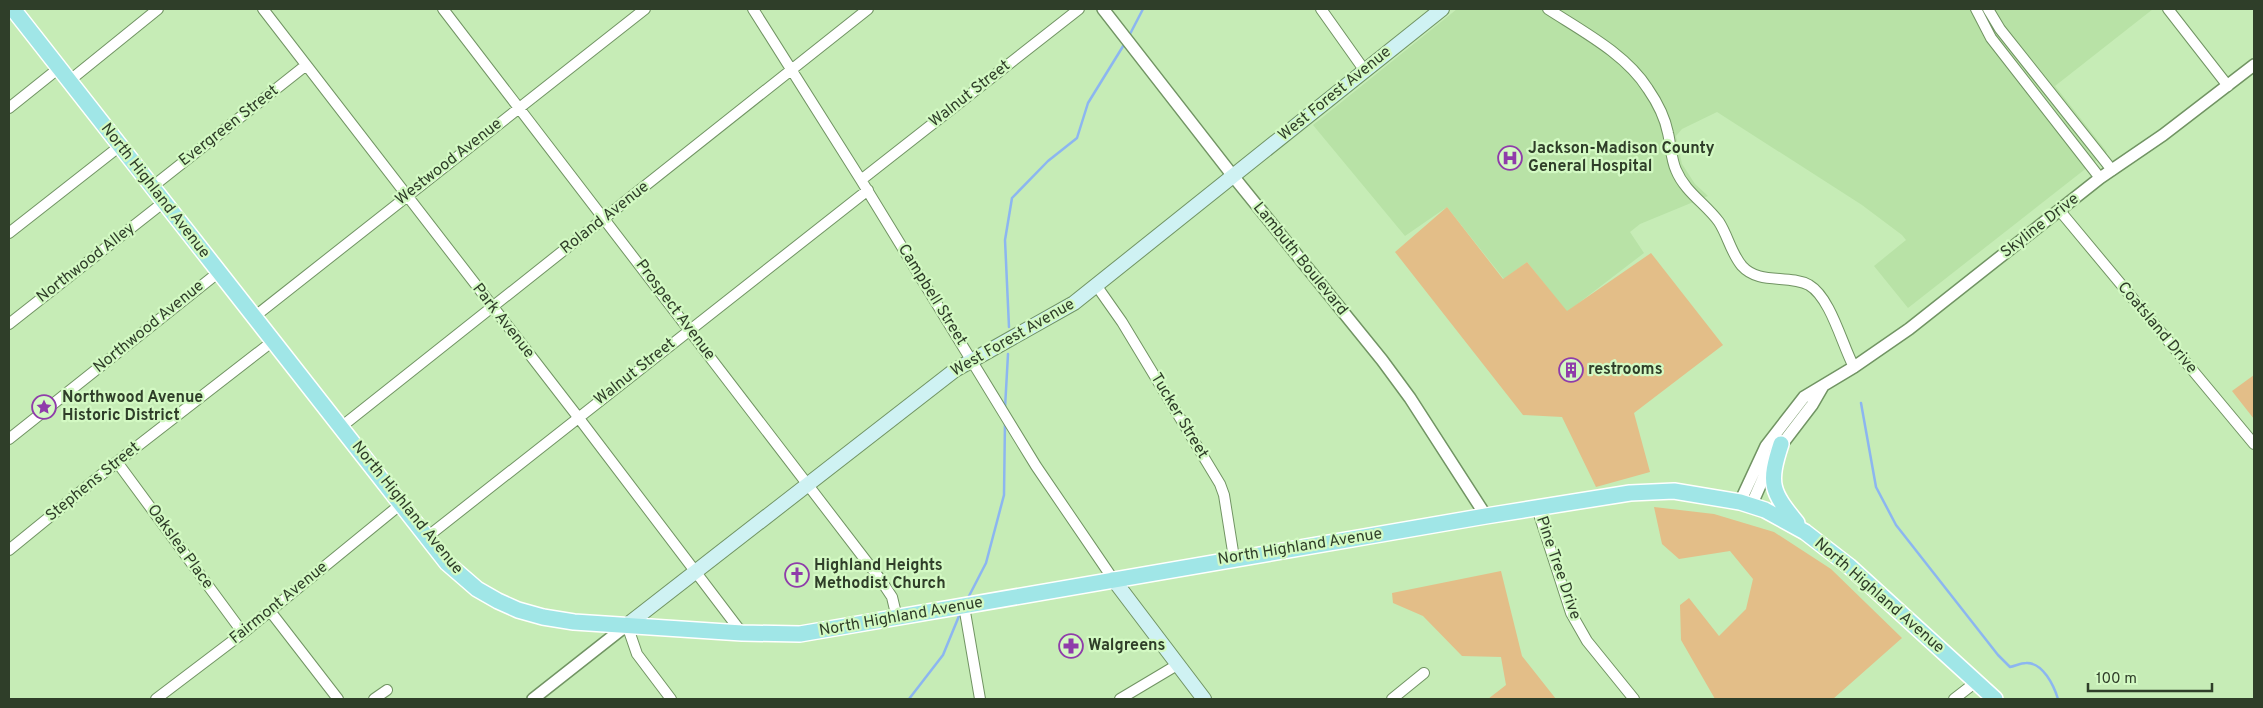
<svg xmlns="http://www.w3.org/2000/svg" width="2263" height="708" font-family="Overpass,sans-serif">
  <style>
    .built { fill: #b8e2a6 }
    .green { fill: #e3be88 }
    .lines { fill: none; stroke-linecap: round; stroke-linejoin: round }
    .stream { stroke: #8cb6f0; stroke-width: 2.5 }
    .minor-casing { stroke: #719463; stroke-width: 12 }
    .tertiary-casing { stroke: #719463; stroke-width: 14 }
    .secondary-casing { stroke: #719463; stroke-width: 16 }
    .primary-casing { stroke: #fff; stroke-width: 18 }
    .minor { stroke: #fff; stroke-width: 10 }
    .tertiary { stroke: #fff; stroke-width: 11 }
    .secondary { stroke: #cff2f3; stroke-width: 14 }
    .primary { stroke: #a0e6e7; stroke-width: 15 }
    .labels { text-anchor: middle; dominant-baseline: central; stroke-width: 4.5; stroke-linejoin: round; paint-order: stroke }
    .street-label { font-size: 16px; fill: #2f3e29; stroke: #d3f9c3 }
    .poi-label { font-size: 16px; font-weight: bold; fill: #2f3e29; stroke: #d3f9c3; text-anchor: start }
  </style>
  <rect width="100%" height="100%" fill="#c6ecb6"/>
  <!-- built -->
  <path class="built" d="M1457 9H2153L2055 86 2107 152 1908 308 1874 266 1906 240 1902 235 1862 205 1717 112 1682 129 1676 136 1682 164 1695 184 1708 196 1640 224 1630 232 1644 253 1567 312 1527 262 1504 279 1447 207 1405 236 1313 125Z"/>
  <!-- green -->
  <path class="green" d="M1447 207 1503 279 1527 262 1567 311 1651 253 1723 345 1634 413 1650 472 1596 487 1562 417 1523 415 1395 252Z
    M2254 375V419L2232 391Z
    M1654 507 1714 514 1774 532 1831 569 1902 638 1833 699H1715L1681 640 1680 605 1689 598 1719 636 1746 609 1753 579 1730 551 1679 559 1662 544Z
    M1501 571 1522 656 1556 699H1488L1506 685 1501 657 1462 656 1423 616 1393 603 1392 593Z"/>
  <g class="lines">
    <!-- stream -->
    <path class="stream" d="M1129 36 1143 9
      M1009 327 1005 240 1012 198 1048 161 1077 138 1088 103 1125 43
      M1861 403 1876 487 1896 525 1998 655 2010 667C2015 666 2021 663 2026 663 2043 662 2054 686 2058 699
      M1005 408 1008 354
      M968 598 986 563 1004 495 1005 421
      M909 699 943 655 959 616"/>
    <!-- minor casing -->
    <g class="minor-casing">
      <path id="minor" d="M263 9 578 417 742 633
        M443 9 880 579 892 597 897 618
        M753 9 861 180 1036 466 1113 579
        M1321 9 1365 71
        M1548 9C1582 31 1626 54 1648 89 1657 102 1665 118 1668 133 1671 146 1671 159 1676 170 1685 192 1706 204 1719 222 1728 236 1731 253 1742 266 1759 285 1788 274 1809 285 1831 298 1842 345 1854 367
        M1976 9 1991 38 2100 178
        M1988 9 2000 29 2112 170
        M2168 9 2228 86
        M69 81 158 9
        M9 108 59 68
        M861 180 1079 9
        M152 187 305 66
        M2060 211 2254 444
        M9 233 120 146
        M1096 285 1122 322 1220 484 1224 495 1234 558
        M254 317 645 9
        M9 324 164 202
        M341 427 868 9
        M9 439 219 272
        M117 462 243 633
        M1537 508 1571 613 1587 641 1634 699
        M427 537 868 190
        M9 550 117 462 273 341
        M964 606 980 699
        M270 611 338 699
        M627 625 637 654 671 699
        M156 699 243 633 401 504
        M374 699 387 690
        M1120 699 1177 665
        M1392 699 1424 673
        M1954 699 1976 682"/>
    </g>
    <!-- tertiary casing -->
    <g class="tertiary-casing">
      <path id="tertiary" d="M1103 9 1233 176 1382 360 1410 398 1486 516
        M1740 502 1766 446 1804 397 1854 367 1909 329 2100 178 2163 135 2254 65
        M1751 506 1773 456 1812 405 1823 386
        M533 699 627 625"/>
    </g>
    <!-- secondary casing -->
    <g class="secondary-casing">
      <path id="secondary" d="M1113 579 1204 699
        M627 625 955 370 1074 303 1442 9"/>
    </g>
    <!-- primary casing -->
    <g class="primary-casing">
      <path id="primary" d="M13 9 447 563 477 589 498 601 518 610 543 617 574 622 742 633 800 634 1486 516 1630 493 1674 491 1740 502 1765 510 1805 532 1849 566 1995 699
        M1781 444C1768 484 1771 491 1797 523"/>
    </g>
    <!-- minor -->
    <use href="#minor" class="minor"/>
    <!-- tertiary -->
    <use href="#tertiary" class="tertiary"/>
    <!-- secondary -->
    <use href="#secondary" class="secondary"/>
    <!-- primary -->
    <use href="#primary" class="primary"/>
  </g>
  <!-- icons -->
  <defs>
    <g id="hospital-ring" transform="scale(1.25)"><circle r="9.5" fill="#d3f9c3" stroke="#8f3caa" stroke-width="1.5"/><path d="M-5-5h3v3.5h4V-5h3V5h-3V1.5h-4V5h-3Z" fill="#8f3caa"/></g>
    <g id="building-ring" transform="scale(1.25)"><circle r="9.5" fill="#d3f9c3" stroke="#8f3caa" stroke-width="1.5"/><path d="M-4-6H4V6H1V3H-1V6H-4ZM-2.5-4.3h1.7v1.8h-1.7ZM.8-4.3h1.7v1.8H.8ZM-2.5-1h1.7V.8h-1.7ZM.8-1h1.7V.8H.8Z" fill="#8f3caa"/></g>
    <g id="sight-ring" transform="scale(1.25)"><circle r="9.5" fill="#d3f9c3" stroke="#8f3caa" stroke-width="1.5"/><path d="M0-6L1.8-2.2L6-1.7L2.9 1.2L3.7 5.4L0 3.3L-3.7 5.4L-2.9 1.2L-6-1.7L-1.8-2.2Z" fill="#8f3caa"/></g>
    <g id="church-ring" transform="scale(1.25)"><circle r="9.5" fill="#d3f9c3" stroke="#8f3caa" stroke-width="1.5"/><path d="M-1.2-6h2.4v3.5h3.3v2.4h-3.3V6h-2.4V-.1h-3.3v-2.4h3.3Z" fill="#8f3caa"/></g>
    <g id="pharmacy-ring" transform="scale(1.25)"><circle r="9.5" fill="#d3f9c3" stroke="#8f3caa" stroke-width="1.5"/><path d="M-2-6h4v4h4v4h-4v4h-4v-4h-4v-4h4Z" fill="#8f3caa"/></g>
  </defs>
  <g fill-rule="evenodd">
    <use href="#hospital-ring" x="1510" y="158"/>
    <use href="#building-ring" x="1571" y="370"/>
    <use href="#sight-ring" x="44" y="407"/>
    <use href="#church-ring" x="797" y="575"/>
    <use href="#pharmacy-ring" x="1071" y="646"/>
  </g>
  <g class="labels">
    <!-- street labels -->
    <g class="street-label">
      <text transform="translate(970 94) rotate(-38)">Walnut Street</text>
      <text transform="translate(1335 94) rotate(-39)">West Forest Avenue</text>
      <text transform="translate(229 126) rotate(-38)">Evergreen Street</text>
      <text transform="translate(449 162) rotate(-38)">Westwood Avenue</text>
      <text transform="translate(155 191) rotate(52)">North Highland Avenue</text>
      <text transform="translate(605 218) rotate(-38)">Roland Avenue</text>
      <text transform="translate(2040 226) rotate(-38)">Skyline Drive</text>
      <text transform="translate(1300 259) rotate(51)">Lambuth Boulevard</text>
      <text transform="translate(86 263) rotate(-38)">Northwood Alley</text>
      <text transform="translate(932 295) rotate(58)">Campbell Street</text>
      <text transform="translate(675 310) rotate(53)">Prospect Avenue</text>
      <text transform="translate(503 321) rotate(52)">Park Avenue</text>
      <text transform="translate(149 327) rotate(-39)">Northwood Avenue</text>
      <text transform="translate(2157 328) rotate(50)">Coatsland Drive</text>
      <text transform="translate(1013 338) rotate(-30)">West Forest Avenue</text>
      <text transform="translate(635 372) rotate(-38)">Walnut Street</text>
      <text transform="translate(1179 416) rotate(59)">Tucker Street</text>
      <text transform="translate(93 482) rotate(-39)">Stephens Street</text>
      <text transform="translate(407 508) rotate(51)">North Highland Avenue</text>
      <text transform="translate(180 547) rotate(54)">Oakslea Place</text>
      <text transform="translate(1300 547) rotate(-9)">North Highland Avenue</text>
      <text transform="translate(1558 568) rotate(71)">Pine Tree Drive</text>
      <text transform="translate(1879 596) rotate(41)">North Highland Avenue</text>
      <text transform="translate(279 603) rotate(-39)">Fairmont Avenue</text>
      <text transform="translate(901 617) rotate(-10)">North Highland Avenue</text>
    </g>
    <!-- poi labels -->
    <g class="poi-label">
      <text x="1528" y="149">Jackson-Madison County<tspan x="1528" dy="18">General Hospital</tspan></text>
      <text x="1588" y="370">restrooms</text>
      <text x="62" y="398">Northwood Avenue<tspan x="62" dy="18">Historic District</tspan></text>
      <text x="814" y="566">Highland Heights<tspan x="814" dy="18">Methodist Church</tspan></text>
      <text x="1088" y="646">Walgreens</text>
    </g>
  </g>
  <!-- border -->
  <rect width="2263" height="708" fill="none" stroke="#2f3e29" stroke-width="20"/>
  <!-- scale -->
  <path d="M2088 683v8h124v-8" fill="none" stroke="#2f3e29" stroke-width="2.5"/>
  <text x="2096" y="683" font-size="15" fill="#2f3e29" stroke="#d3f9c3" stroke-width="4" paint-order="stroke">100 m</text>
</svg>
